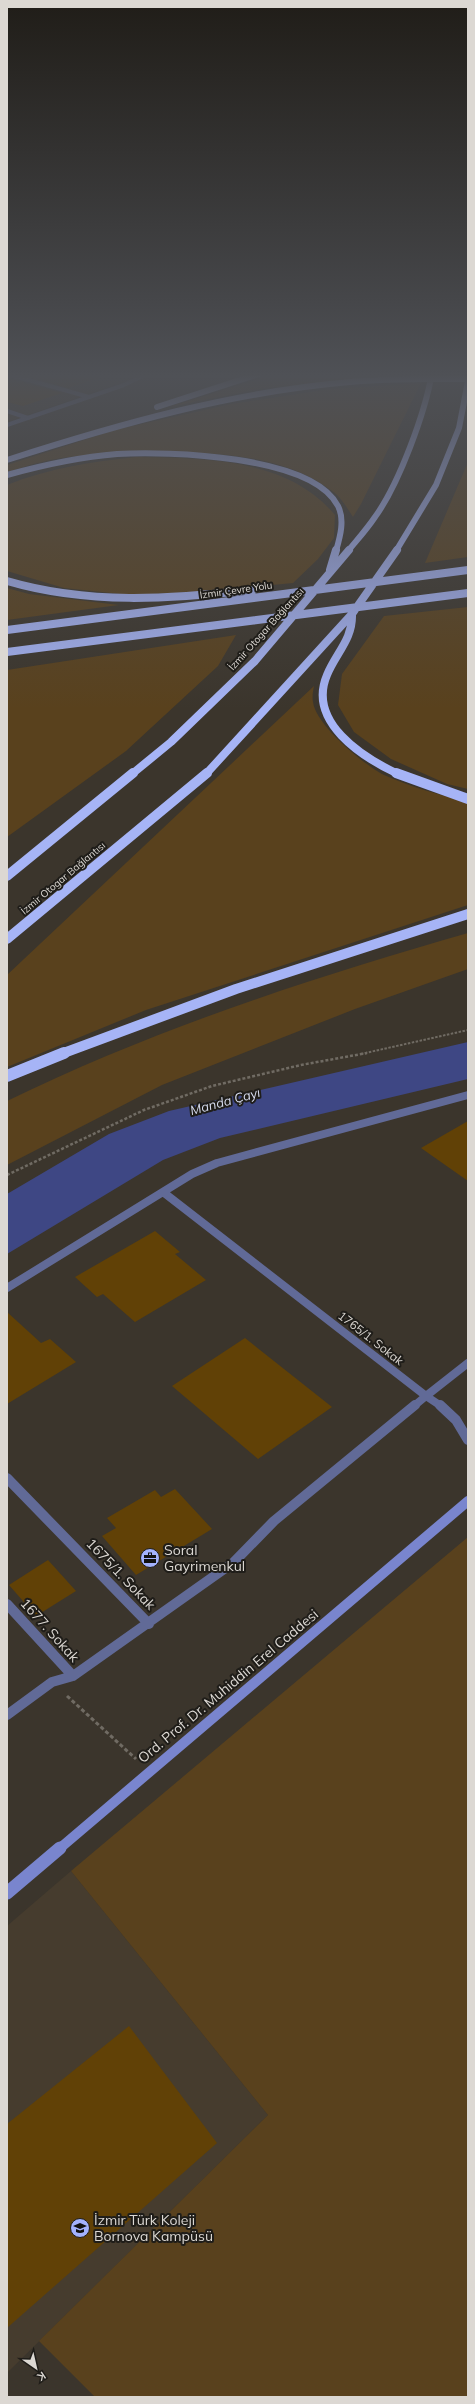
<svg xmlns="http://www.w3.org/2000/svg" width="475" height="2404" font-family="Mulish,sans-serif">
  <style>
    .built { fill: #463c2e }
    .green { fill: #59411d }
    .water { fill: #3e4784 }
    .building { fill: #614106 }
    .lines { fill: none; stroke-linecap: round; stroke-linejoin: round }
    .path-far2 { stroke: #706b63; stroke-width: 2; stroke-dasharray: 2.5 1.5; stroke-linecap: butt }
    .path-far1 { stroke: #706b63; stroke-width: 2.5; stroke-dasharray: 3 2; stroke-linecap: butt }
    .path { stroke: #706b63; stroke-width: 3; stroke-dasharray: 4 2.5; stroke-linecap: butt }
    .service-far2 { stroke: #616a97; stroke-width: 4 }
    .service-far1 { stroke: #616a97; stroke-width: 8 }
    .service { stroke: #616a97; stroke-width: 10 }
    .minor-far2 { stroke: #616a97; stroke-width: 4 }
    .minor-far1 { stroke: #616a97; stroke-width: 8 }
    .minor { stroke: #616a97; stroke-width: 10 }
    .secondary-far1 { stroke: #7985ce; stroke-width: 10 }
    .secondary { stroke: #7985ce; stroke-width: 13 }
    .motorway-far3 { stroke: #a6b4f6; stroke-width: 6 }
    .motorway-far2 { stroke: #a6b4f6; stroke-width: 8 }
    .motorway-far1 { stroke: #a6b4f6; stroke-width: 10 }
    .motorway { stroke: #a6b4f6; stroke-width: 12 }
    .labels { text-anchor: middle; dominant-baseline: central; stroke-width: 4; stroke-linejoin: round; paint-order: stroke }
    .far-street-label { font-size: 10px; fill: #dcd8d3; stroke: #1f1d19 }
    .street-label { font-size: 12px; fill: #dcd8d3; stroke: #1f1d19 }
    .water-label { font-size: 13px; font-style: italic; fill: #d9def1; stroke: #1f1d19 }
    .near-poi-label { font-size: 14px; fill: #dcd8d3; stroke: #1f1d19; text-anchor: start }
    .near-street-label { font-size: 14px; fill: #dcd8d3; stroke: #1f1d19 }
  </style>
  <rect width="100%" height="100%" fill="#3b352c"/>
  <!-- built -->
  <path class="built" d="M7 373H141L120 383 7 422Z
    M71 1871 268 2115 7 2373V1926Z"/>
  <!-- green -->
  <path class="green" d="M278 373H420L265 388 169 407Z
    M421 383 361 504 353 517C347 508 341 497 332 491 277 448 187 451 120 454 94 455 67 455 42 462 30 464 19 469 7 472V465L115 430 231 404 330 389Z
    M136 457C204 458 288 458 335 515L334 538 318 559 293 583 199 592 130 595 64 588 7 571V485C49 468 91 462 136 457Z
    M468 462V557L425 563Z
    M7 588 29 594 119 605 7 620Z
    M468 607V789L447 784 391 759 354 732 338 705 342 674 384 616Z
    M236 635 218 666 126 751 7 837V670Z
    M314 686C313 691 312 697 313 702 315 724 364 765 384 775 411 787 440 795 468 802V905L146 1010 7 1067V975Z
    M468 933V969L355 1009 162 1085 7 1165V1101C155 1029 311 978 468 933Z
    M468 1537V2397H95L39 2341 268 2115 71 1871Z"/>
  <!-- water -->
  <path class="water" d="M468 1042V1079L220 1138 163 1160 7 1254V1194L109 1134 169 1111Z"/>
  <!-- building -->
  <path class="building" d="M15 373H101V377L68 388Z
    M7 378 62 393 23 406 7 402Z
    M468 1121V1181L421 1148Z
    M155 1231 180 1252 175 1254 206 1280 135 1322 103 1294 97 1297 75 1277Z
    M7 1312 41 1343 50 1339 76 1362 7 1404Z
    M245 1338 332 1407 258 1459 172 1386Z
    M175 1489 212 1529 136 1575 102 1536 116 1528 107 1518 155 1490 161 1497Z
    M48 1560 76 1591 36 1616 9 1585Z
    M129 2026 217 2143 7 2328V2124Z"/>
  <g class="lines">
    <!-- path-far2 -->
    <path class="path-far2" d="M361 1054 468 1030"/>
    <!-- path-far1 -->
    <path class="path-far1" d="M7 1175 144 1110 212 1086 301 1065 367 1053"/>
    <!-- path -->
    <path class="path" d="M67 1696 136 1759"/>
    <!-- service-far2 -->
    <path class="service-far2" d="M7 374 89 397
      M7 411 28 418"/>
    <!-- service-far1 -->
    <path class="service-far1" d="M426 1396 441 1406"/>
    <!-- service -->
    <path class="service" d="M440 1405 456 1420 468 1440"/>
    <!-- minor-far2 -->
    <path class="minor-far2" d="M7 425 124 385 149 373"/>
    <!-- minor-far1 -->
    <path class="minor-far1" d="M163 1192 426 1396 414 1406
      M7 1288 192 1174 217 1163 468 1095
      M426 1396 468 1363"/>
    <!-- minor -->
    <path class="minor" d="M7 1478 149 1624
      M7 1604 73 1676
      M7 1715 52 1682 73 1676 234 1562 274 1521 415 1405"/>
    <!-- secondary-far1 -->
    <path class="secondary-far1" d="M59 1849 468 1501"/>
    <!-- secondary -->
    <path class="secondary" d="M7 1893 60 1848"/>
    <!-- motorway-far3 -->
    <path class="motorway-far3" d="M157 407 262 373
      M7 460C119 424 232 392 350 382 389 378 429 379 468 379
      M7 475C43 465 80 457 117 454 168 451 312 455 338 506 345 520 340 537 336 551
      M348 551C357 540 367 529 375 517 399 484 425 413 432 373
      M396 551 436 485 459 428 468 381"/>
    <!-- motorway-far2 -->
    <path class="motorway-far2" d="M330 570 336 550
      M7 581C89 605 169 599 253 590
      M352 614C353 639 336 653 327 675 307 722 362 757 398 774
      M7 630 468 570
      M7 652 468 593
      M132 774 171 742 255 661 349 550
      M206 774 352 614 397 550"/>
    <!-- motorway-far1 -->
    <path class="motorway-far1" d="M396 773 468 799
      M7 876 133 773
      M7 939 207 773
      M61 1054 236 989 468 914"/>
    <!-- motorway -->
    <path class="motorway" d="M7 1076 64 1053"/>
  </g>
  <!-- sky -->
  <linearGradient id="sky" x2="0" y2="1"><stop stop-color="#201d18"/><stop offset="0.53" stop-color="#4f5156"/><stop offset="1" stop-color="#4f5156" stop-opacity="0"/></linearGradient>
  <rect width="475" height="709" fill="url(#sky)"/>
  <!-- icons -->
  <defs>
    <g id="office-disc" transform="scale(1)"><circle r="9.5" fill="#a3b2fd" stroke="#1f1d19"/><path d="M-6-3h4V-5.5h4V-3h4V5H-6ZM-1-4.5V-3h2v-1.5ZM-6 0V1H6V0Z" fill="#111"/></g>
    <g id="school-disc" transform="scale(1)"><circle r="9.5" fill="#a3b2fd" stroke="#1f1d19"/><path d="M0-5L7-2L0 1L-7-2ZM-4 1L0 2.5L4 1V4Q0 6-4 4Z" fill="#111"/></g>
  </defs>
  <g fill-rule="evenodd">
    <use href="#office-disc" x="150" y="1558"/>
    <use href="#school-disc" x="80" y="2228"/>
  </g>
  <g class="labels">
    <!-- far-street labels -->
    <g class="far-street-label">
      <text transform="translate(236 590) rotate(-8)">İzmir Çevre Yolu</text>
      <text transform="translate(266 629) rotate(-48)">İzmir Otogar Bağlantısı</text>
      <text transform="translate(63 878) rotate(-40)">İzmir Otogar Bağlantısı</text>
    </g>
    <!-- street labels -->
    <g class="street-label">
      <text transform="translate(371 1338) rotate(38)">1765/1. Sokak</text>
    </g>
    <!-- water labels -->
    <g class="water-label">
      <text transform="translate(225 1101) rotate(-15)">Manda Çayı</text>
    </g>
    <!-- near-poi labels -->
    <g class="near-poi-label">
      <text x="164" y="1550">Soral<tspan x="164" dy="16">Gayrimenkul</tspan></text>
      <text x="94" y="2220">İzmir Türk Koleji<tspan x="94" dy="16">Bornova Kampüsü</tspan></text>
    </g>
    <!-- near-street labels -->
    <g class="near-street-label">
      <text transform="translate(121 1574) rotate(46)">1675/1. Sokak</text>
      <text transform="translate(50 1630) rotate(48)">1677. Sokak</text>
      <text transform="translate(228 1686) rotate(-40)">Ord. Prof. Dr. Muhiddin Erel Caddesi</text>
    </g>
  </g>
  <!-- border -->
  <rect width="475" height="2404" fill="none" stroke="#dcd8d3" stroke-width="16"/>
  <!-- north arrow -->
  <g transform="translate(36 2368) rotate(146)" stroke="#1f1d19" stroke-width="3" paint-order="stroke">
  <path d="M0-3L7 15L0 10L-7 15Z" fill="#dcd8d3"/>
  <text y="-6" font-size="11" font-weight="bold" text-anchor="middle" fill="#dcd8d3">K</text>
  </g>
</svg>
